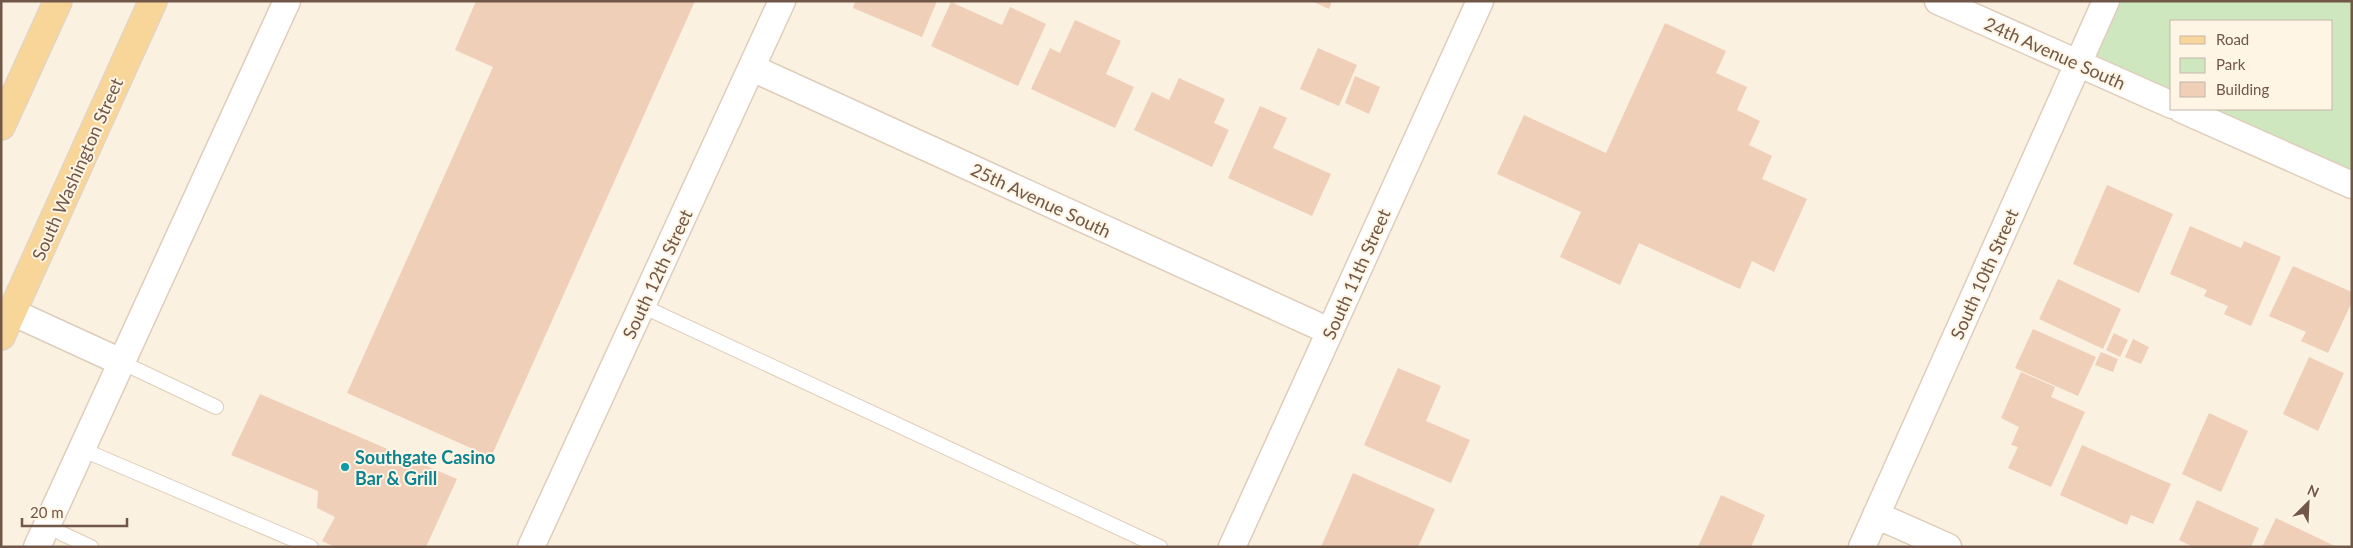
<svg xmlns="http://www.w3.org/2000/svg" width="2353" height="548" font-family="Lato,sans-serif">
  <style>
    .green { fill: #cfe7bf }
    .building { fill: #efcfb8 }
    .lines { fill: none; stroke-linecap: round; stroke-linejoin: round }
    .lane-casing { stroke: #dfcdbc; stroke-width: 16 }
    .street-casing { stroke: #dfcdbc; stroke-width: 29 }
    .primary-casing { stroke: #dad3cf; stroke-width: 30 }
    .lane { stroke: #fff; stroke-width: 14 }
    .street { stroke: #fff; stroke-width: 26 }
    .primary { stroke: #f8d69a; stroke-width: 28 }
    .culture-dot { fill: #0f9aa8; stroke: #fef5e5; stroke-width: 2 }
    .labels { text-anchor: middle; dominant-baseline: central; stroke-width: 4; stroke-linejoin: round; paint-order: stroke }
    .street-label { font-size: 18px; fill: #715748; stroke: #fef5e5 }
    .culture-label { font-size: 18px; font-weight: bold; fill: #0d838f; stroke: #fef5e5; text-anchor: start }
  </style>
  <rect width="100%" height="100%" fill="#fbf1e0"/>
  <!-- green -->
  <path class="green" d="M2106 1H2352V185L2181 109H2332V21H2172V105L2078 63Z"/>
  <!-- building -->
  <path class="building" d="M476 1H695L491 457 347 393 493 67 455 50Z
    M855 1H937L922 37 853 8Z
    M1312 1H1332L1329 9Z
    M951 2 1002 25 1010 7 1046 24 1018 86 931 46Z
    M1075 20 1121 41 1106 74 1134 87 1115 128 1031 89 1050 48 1060 53Z
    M1665 23 1726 51 1716 73 1747 87 1737 110 1760 121 1749 145 1772 156 1762 179 1807 199 1774 272 1752 261 1740 289 1639 243 1620 285 1560 257 1581 212 1497 174 1524 115 1606 153Z
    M1318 48 1357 65 1339 106 1300 89Z
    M1355 76 1380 87 1369 114 1345 103Z
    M1179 78 1225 99 1214 123 1229 130 1212 167 1134 130 1152 92 1169 100Z
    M1260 106 1287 118 1273 148 1331 174 1312 216 1228 178Z
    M2107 185 2173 214 2139 293 2073 264Z
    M2190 226 2241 248 2244 241 2281 257 2251 326 2224 314 2228 306 2204 296 2207 290 2170 274Z
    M2293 266 2352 292V302L2328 353 2301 341 2306 332 2269 316Z
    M2058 279 2121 309 2103 349 2039 319Z
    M2033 329 2096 357 2078 396 2015 368Z
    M2114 333 2128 340 2120 357 2106 350Z
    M2133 339 2149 347 2141 364 2125 357Z
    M2101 352 2118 359 2113 372 2095 365Z
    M2309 357 2344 373 2318 431 2283 414Z
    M1398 368 1441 386 1426 421 1470 440 1451 483 1364 445Z
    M2021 372 2055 387 2051 397 2085 412 2051 487 2008 468 2018 447 2011 445 2019 427 2001 418Z
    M260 394 457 479 426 547H335L322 541 335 517 317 508 318 491 231 455Z
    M2209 413 2248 431 2221 492 2182 474Z
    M2082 445 2171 484 2153 524 2131 515 2127 525 2060 495Z
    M1353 473 1435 509 1418 547H1321Z
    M1721 495 1765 515 1751 547H1698Z
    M2197 500 2259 528 2251 547H2193L2179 540Z
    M2276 518 2337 547H2262Z"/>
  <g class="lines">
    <!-- lane casing -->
    <g class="lane-casing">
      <path id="lane" d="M642 306 1160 547
        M121 362 216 407
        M81 449 311 547
        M46 526 91 547"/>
    </g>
    <!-- street casing -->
    <g class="street-casing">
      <path id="street" d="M1938 1 2172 105
        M752 68 1329 331
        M2181 109 2352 185
        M12 312 121 362
        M1876 515 1948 547
        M37 547 287 1
        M531 547 782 1
        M1232 547 1480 1
        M1862 547 2106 1"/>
    </g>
    <!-- primary casing -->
    <g class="primary-casing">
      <path id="primary" d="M1 126 58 1
        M1 336 153 1"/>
    </g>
    <!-- lane -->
    <use href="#lane" class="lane"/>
    <!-- street -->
    <use href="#street" class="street"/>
    <!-- primary -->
    <use href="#primary" class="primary"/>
  </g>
  <!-- markers -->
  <circle class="culture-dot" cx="345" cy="467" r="5"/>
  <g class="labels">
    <!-- street labels -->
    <g class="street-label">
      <text transform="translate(2055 53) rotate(24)">24th Avenue South</text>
      <text transform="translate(77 169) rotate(-66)">South Washington Street</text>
      <text transform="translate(1041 200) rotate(25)">25th Avenue South</text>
      <text transform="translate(657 274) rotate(-65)">South 12th Street</text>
      <text transform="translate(1356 274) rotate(-66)">South 11th Street</text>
      <text transform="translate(1984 274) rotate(-66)">South 10th Street</text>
    </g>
    <!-- culture labels -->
    <g class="culture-label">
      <text x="355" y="457">Southgate Casino<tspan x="355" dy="21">Bar &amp; Grill</tspan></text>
    </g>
  </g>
  <!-- border -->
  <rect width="2353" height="548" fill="none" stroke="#715748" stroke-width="5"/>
  <!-- legend -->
  <rect x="2170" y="20" width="162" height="90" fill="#fef5e5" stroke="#c6b6a6"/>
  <rect x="2180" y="36" width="25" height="8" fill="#f8d69a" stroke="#c6b6a6"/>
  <text x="2216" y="45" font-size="15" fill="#715748">Road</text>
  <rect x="2180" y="58" width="25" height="15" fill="#cfe7bf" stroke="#c6b6a6"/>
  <text x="2216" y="70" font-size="15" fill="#715748">Park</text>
  <rect x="2180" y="82" width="25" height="15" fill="#efcfb8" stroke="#c6b6a6"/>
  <text x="2216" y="95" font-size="15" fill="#715748">Building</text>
  <!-- north arrow -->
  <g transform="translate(2308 503) rotate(24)" stroke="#fef5e5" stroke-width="4" paint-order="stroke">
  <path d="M0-4L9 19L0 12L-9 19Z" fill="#715748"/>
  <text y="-8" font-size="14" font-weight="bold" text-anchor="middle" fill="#715748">N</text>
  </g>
  <!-- scale -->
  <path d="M22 518v8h105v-8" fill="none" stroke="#715748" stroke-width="2.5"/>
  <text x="30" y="518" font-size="15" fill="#715748" stroke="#fef5e5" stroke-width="4" paint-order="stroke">20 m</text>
</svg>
